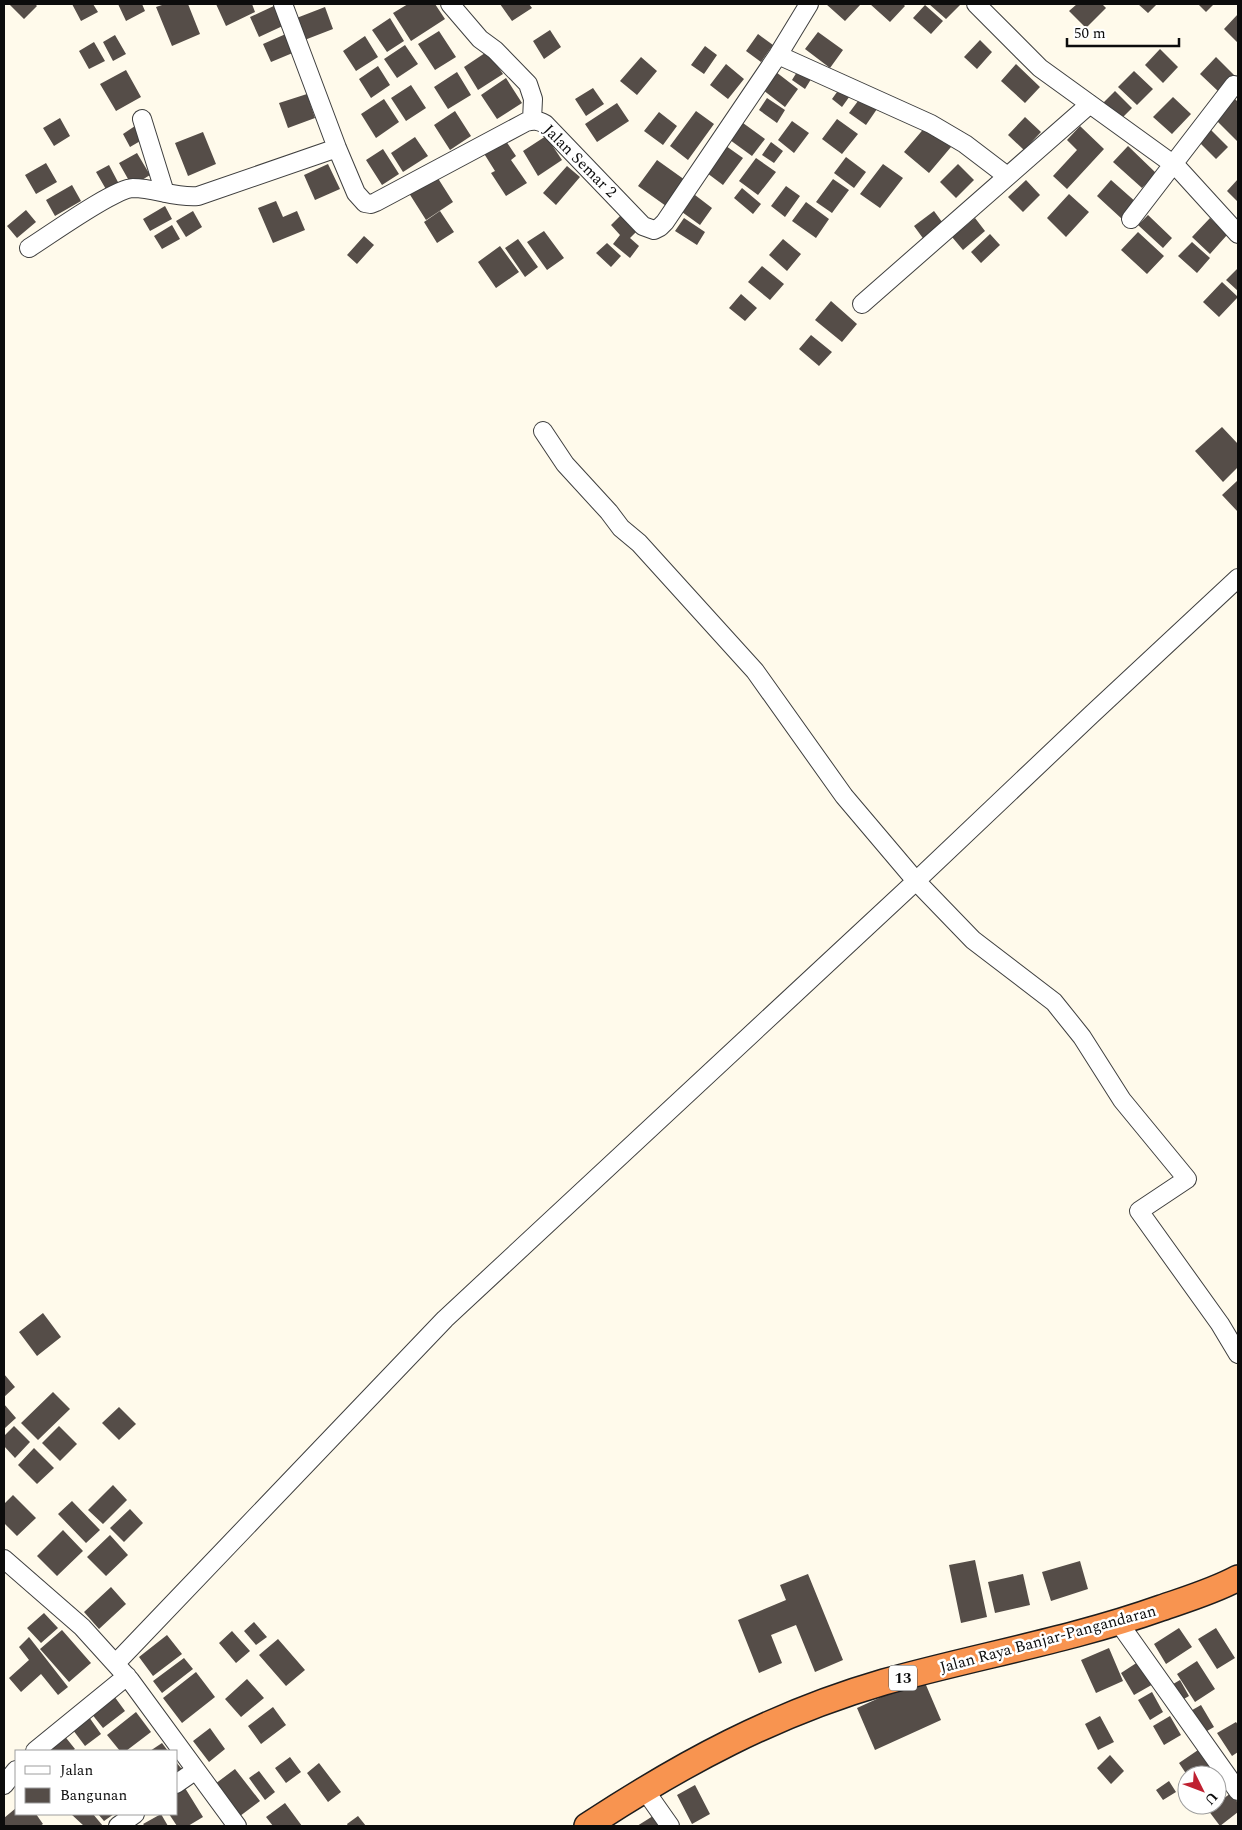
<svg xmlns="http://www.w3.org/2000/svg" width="1242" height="1830" font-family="Spectral,serif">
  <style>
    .building { fill: #554d48 }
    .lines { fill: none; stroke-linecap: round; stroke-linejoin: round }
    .minor-casing { stroke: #3f3f3f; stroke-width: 20 }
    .highway-casing { stroke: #1d1d1d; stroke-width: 28 }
    .minor { stroke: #fff; stroke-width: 18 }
    .highway { stroke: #f89450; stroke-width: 25 }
    .labels { text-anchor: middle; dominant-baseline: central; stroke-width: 5; stroke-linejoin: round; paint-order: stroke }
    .shield { fill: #fff; stroke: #555; stroke-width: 1 }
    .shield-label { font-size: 15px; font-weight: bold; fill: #0c0c0c }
    .street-label { font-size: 16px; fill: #0c0c0c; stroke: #fff }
  </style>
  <rect width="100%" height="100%" fill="#fffaeb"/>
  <!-- building -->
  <path class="building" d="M9 4H35L37 6 24 19Z
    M72 4H93L98 12 81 21Z
    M118 4H142L145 11 126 21Z
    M165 4H188L200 34 172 46 156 7Z
    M216 4H252L255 12 226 26Z
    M278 4 287 24 259 37 250 17Z
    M408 4H435L445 19 411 41 393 13Z
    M500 4H529L532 8 512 21Z
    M826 4H861L845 21Z
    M870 4H903L905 6 890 22Z
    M929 4H961L946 19Z
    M1077 4H1102L1106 8 1086 28 1069 11Z
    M1138 4H1157L1148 13Z
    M1198 4H1214L1206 12Z
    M925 5 943 21 931 34 913 18Z
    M325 7 333 29 302 41 294 19Z
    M1238 14V43L1224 29Z
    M390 18 404 41 387 52 372 30Z
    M550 30 561 47 544 59 533 41Z
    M439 31 456 57 435 70 418 44Z
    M818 32 843 50 830 68 805 49Z
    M288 33 295 52 271 62 263 44Z
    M758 34 773 45 761 62 746 51Z
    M115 35 126 54 113 61 103 42Z
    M365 36 378 57 356 71 343 51Z
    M980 40 992 52 977 69 964 57Z
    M94 42 105 61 89 69 79 51Z
    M405 45 418 64 397 78 384 59Z
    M705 46 717 55 704 74 691 65Z
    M1160 49 1178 67 1163 83 1145 65Z
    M488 51 503 74 478 90 464 67Z
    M641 57 657 71 637 95 620 81Z
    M1216 57 1235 76 1219 92 1200 74Z
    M726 64 744 79 728 99 710 85Z
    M1016 64 1040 87 1025 103 1001 81Z
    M378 66 390 85 371 98 359 79Z
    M800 67 813 76 805 89 792 80Z
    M126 70 141 97 116 111 100 84Z
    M1134 71 1153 89 1137 105 1118 87Z
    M457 72 471 95 448 109 434 87Z
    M776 72 798 89 785 107 763 90Z
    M506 78 522 103 497 119 481 95Z
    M411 85 426 108 406 121 391 98Z
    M842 85 852 93 842 107 832 99Z
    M593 88 604 104 586 116 575 99Z
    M1115 91 1132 108 1118 122 1101 105Z
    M307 94 315 118 288 128 279 103Z
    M861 97 877 109 866 125 849 113Z
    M1173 97 1191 114 1172 134 1153 117Z
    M767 98 785 110 777 123 759 110Z
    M384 99 399 122 376 138 361 114Z
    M1235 99 1238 102V142L1215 119Z
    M617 103 629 121 597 142 585 124Z
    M455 111 471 136 450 150 434 125Z
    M696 111 714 124 688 160 670 146Z
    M659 112 677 126 663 145 644 131Z
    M1025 117 1041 132 1024 150 1008 135Z
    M60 118 70 136 54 146 43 128Z
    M837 119 858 134 842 154 822 139Z
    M792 121 809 133 794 153 778 140Z
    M743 123 765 139 752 156 730 140Z
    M135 126 142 140 130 147 123 134Z
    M926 126 951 147 929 173 904 152Z
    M1080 126 1104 149 1067 189 1053 176 1077 150 1067 140Z
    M1211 130 1228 147 1216 159 1199 142Z
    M203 132 216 164 188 176 175 143Z
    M546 136 562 160 538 176 523 151Z
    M415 137 428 156 403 172 391 153Z
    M504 138 516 156 511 160 527 183 506 196 491 173 495 171 483 152Z
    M771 142 783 151 774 163 762 155Z
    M726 146 743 158 723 185 707 173Z
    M1128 146 1156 173 1142 188 1113 162Z
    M383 149 399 174 382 185 366 160Z
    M137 153 150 175 132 186 119 163Z
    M846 157 866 172 854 188 834 173Z
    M756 158 776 172 758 195 739 181Z
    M657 160 685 180 666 206 638 186Z
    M46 163 57 182 36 194 25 175Z
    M328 164 340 189 315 200 304 175Z
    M883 164 903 178 880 208 860 194Z
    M958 164 974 180 956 198 940 182Z
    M109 165 119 184 107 191 96 172Z
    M567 166 580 177 556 205 543 193Z
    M434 172 453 202 426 220 407 190Z
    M833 179 849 190 832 213 816 202Z
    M1238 179V202L1227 191Z
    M1026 180 1040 195 1023 212 1008 197Z
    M1111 180 1137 203 1122 219 1097 196Z
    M72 185 81 201 55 216 46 200Z
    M786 186 800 196 785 217 771 206Z
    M742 188 761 204 753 214 734 198Z
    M1069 194 1089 212 1066 237 1047 218Z
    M695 195 712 208 700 225 682 212Z
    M276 201 283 217 297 211 305 230 273 243 258 208Z
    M806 202 829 219 816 238 792 221Z
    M165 206 172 219 150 231 143 219Z
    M26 210 36 222 17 238 7 226Z
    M193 211 202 227 186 237 176 221Z
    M440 211 454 232 437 243 424 222Z
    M934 211 945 226 925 241 914 226Z
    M624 212 640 228 630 238 639 246 630 258 613 244 620 235 611 225Z
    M1148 215 1172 238 1163 248 1138 225Z
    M684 218 705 232 697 245 675 231Z
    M975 218 985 231 963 250 952 237Z
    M1210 218 1227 235 1210 254 1192 237Z
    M172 225 180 239 162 249 154 236Z
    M544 231 564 258 547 270 527 242Z
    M1138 232 1164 256 1147 274 1121 250Z
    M990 234 1000 245 981 263 971 252Z
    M364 236 374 245 357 264 347 255Z
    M518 239 538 267 525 277 505 248Z
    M783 239 801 254 787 271 769 255Z
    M1192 242 1210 258 1197 273 1178 256Z
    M607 243 621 256 611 267 596 253Z
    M500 246 519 272 496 288 478 262Z
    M762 266 784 284 770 300 748 282Z
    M1238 268V291L1226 280Z
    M1222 282 1238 297 1219 317 1203 302Z
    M741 294 757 308 745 321 729 308Z
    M831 301 857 324 842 342 815 320Z
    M811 335 832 352 819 366 799 349Z
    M1222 427 1238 444V467L1223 482 1195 451Z
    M1237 481 1238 483V512L1222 495Z
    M43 1313 61 1337 37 1356 19 1332Z
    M4 1374 15 1387 4 1397Z
    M53 1392 70 1409 38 1440 21 1423Z
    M4 1404 16 1418 5 1428 4 1426Z
    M119 1407 136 1424 119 1440 102 1423Z
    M14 1426 30 1442 15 1458 4 1446V1436Z
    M59 1426 77 1444 60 1461 42 1443Z
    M34 1448 54 1468 37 1484 18 1465Z
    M113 1485 127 1500 103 1524 88 1510Z
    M13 1495 36 1518 17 1536 4 1523V1504Z
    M72 1501 100 1530 86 1543 58 1514Z
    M130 1509 143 1523 124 1542 110 1528Z
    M63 1530 83 1551 57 1576 37 1556Z
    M110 1535 128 1555 106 1576 87 1557Z
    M975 1560 987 1617 961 1623 949 1565Z
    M1080 1561 1088 1589 1051 1601 1042 1572Z
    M808 1574 843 1660 815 1672 796 1625 771 1635 782 1663 759 1673 738 1620 786 1600 780 1585Z
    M1023 1574 1030 1605 995 1613 988 1582Z
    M111 1587 126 1604 99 1629 84 1612Z
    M44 1613 58 1628 41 1643 27 1628Z
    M254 1622 267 1637 256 1645 244 1631Z
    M1179 1628 1192 1647 1166 1664 1154 1644Z
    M1216 1628 1235 1658 1217 1669 1198 1639Z
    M62 1630 91 1663 69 1682 40 1649Z
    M232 1631 250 1651 236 1663 219 1643Z
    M167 1635 182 1654 153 1676 139 1657Z
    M29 1637 68 1687 58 1695 41 1674 21 1692 9 1678 29 1660 19 1647Z
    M278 1639 305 1670 286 1686 259 1655Z
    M1109 1648 1123 1681 1096 1693 1081 1660Z
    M184 1658 193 1669 162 1693 153 1681Z
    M1141 1660 1155 1683 1134 1695 1121 1673Z
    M1197 1661 1215 1689 1195 1702 1177 1674Z
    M196 1672 215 1697 182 1723 163 1698Z
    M923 1678 941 1720 875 1750 857 1708Z
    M247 1679 264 1698 241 1717 225 1699Z
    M1180 1680 1189 1696 1177 1703 1168 1687Z
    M1152 1692 1163 1712 1150 1720 1138 1700Z
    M114 1696 125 1711 103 1728 91 1713Z
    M1201 1705 1214 1727 1200 1735 1187 1713Z
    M273 1707 286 1725 261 1744 248 1726Z
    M136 1712 151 1732 126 1751H120L107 1735Z
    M1100 1716 1114 1742 1098 1750 1085 1724Z
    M1170 1716 1181 1735 1164 1745 1153 1726Z
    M89 1717 101 1734 85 1746 73 1730Z
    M1236 1722 1238 1725V1752L1232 1756 1217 1733Z
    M210 1728 225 1749 209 1762 193 1741Z
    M63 1734 75 1749 72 1751H41Z
    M162 1743 168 1751H150Z
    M1201 1748 1216 1773 1213 1775H1187L1179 1763Z
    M1110 1755 1124 1771 1111 1784 1097 1768Z
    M290 1757 301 1772 286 1783 275 1768Z
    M176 1762 186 1774 176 1781Z
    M319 1763 341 1792 328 1802 307 1773Z
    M235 1769 260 1801 240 1816 215 1784Z
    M259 1771 275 1792 265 1800 249 1778Z
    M1169 1781 1176 1792 1163 1800 1156 1790Z
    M695 1785 710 1814 692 1824 677 1795Z
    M185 1788 203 1817 188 1826H177L169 1814H176V1793Z
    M1231 1793 1238 1803V1812L1220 1826 1208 1810Z
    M285 1803 302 1826H273L266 1817Z
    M16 1808V1814H36L43 1824 40 1826H4V1818Z
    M71 1814H93L103 1826H84Z
    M98 1814H114L104 1821Z
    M161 1814 168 1826H145L143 1824Z
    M358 1816 366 1826H348L347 1824Z
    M653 1816 658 1826H637Z"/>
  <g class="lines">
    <!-- minor casing -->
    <g class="minor-casing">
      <path id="minor" d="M283 4 337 148 356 193 365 203 371 204 376 202 526 122C533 120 538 120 545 124L643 226 654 230 660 227 665 222 778 55 809 4
        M450 4 480 39 495 50 528 84 533 99 532 120
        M976 4 1040 68 1177 167 1238 234
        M778 55 931 124 965 144 1007 176
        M142 119 165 193
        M1131 219 1234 85
        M29 248C50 235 113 189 133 188 155 188 175 198 198 196L337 148
        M862 304 1090 104
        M543 431 565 464 609 512 621 528 639 543 755 671 844 796 916 881 973 940 1054 1002 1082 1037 1122 1100 1187 1179 1139 1211 1220 1324 1238 1354
        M4 1559 82 1627 130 1680 237 1826
        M1119 1623 1238 1791
        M116 1663 445 1319 916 881 1091 715 1238 578
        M35 1751 127 1676
        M176 1784 196 1770
        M4 1785 16 1770
        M644 1789 670 1826
        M118 1826 135 1814"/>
    </g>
    <!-- highway casing -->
    <g class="highway-casing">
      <path id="highway" d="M587 1826C683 1763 774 1714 884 1682 977 1656 1071 1640 1161 1608 1187 1599 1214 1591 1238 1578"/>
    </g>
    <!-- minor -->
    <use href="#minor" class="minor"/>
    <!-- highway -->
    <use href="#highway" class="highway"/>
  </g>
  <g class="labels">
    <!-- shield labels -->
    <rect class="shield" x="889" y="1665.5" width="28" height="25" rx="4"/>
    <g class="shield-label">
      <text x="903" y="1678">13</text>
    </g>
    <!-- street labels -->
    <g class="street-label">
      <text transform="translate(580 161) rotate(45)">Jalan Semar 2</text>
      <text transform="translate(1048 1639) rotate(-15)">Jalan Raya Banjar-Pangandaran</text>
    </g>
  </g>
  <!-- border -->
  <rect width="1242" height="1830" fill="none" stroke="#0c0c0c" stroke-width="10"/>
  <!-- legend -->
  <rect x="15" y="1750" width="162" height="65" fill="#ffffff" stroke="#9e9e9e"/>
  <rect x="25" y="1766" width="25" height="8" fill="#ffffff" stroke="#9e9e9e"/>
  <text x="60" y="1775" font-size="15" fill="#0c0c0c">Jalan</text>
  <rect x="25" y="1788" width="25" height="15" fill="#554d48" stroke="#9e9e9e"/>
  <text x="60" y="1800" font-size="15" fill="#0c0c0c">Bangunan</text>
  <!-- north arrow -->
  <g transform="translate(1202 1790) rotate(132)"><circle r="24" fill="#ffffff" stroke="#9e9e9e"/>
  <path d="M0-4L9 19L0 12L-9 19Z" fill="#bf2131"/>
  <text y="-8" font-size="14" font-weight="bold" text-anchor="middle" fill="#0c0c0c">U</text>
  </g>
  <!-- scale -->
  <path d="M1067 38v8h112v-8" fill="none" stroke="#0c0c0c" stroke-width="2.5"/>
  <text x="1074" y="38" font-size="15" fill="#0c0c0c" stroke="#ffffff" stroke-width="4" paint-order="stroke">50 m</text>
</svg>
